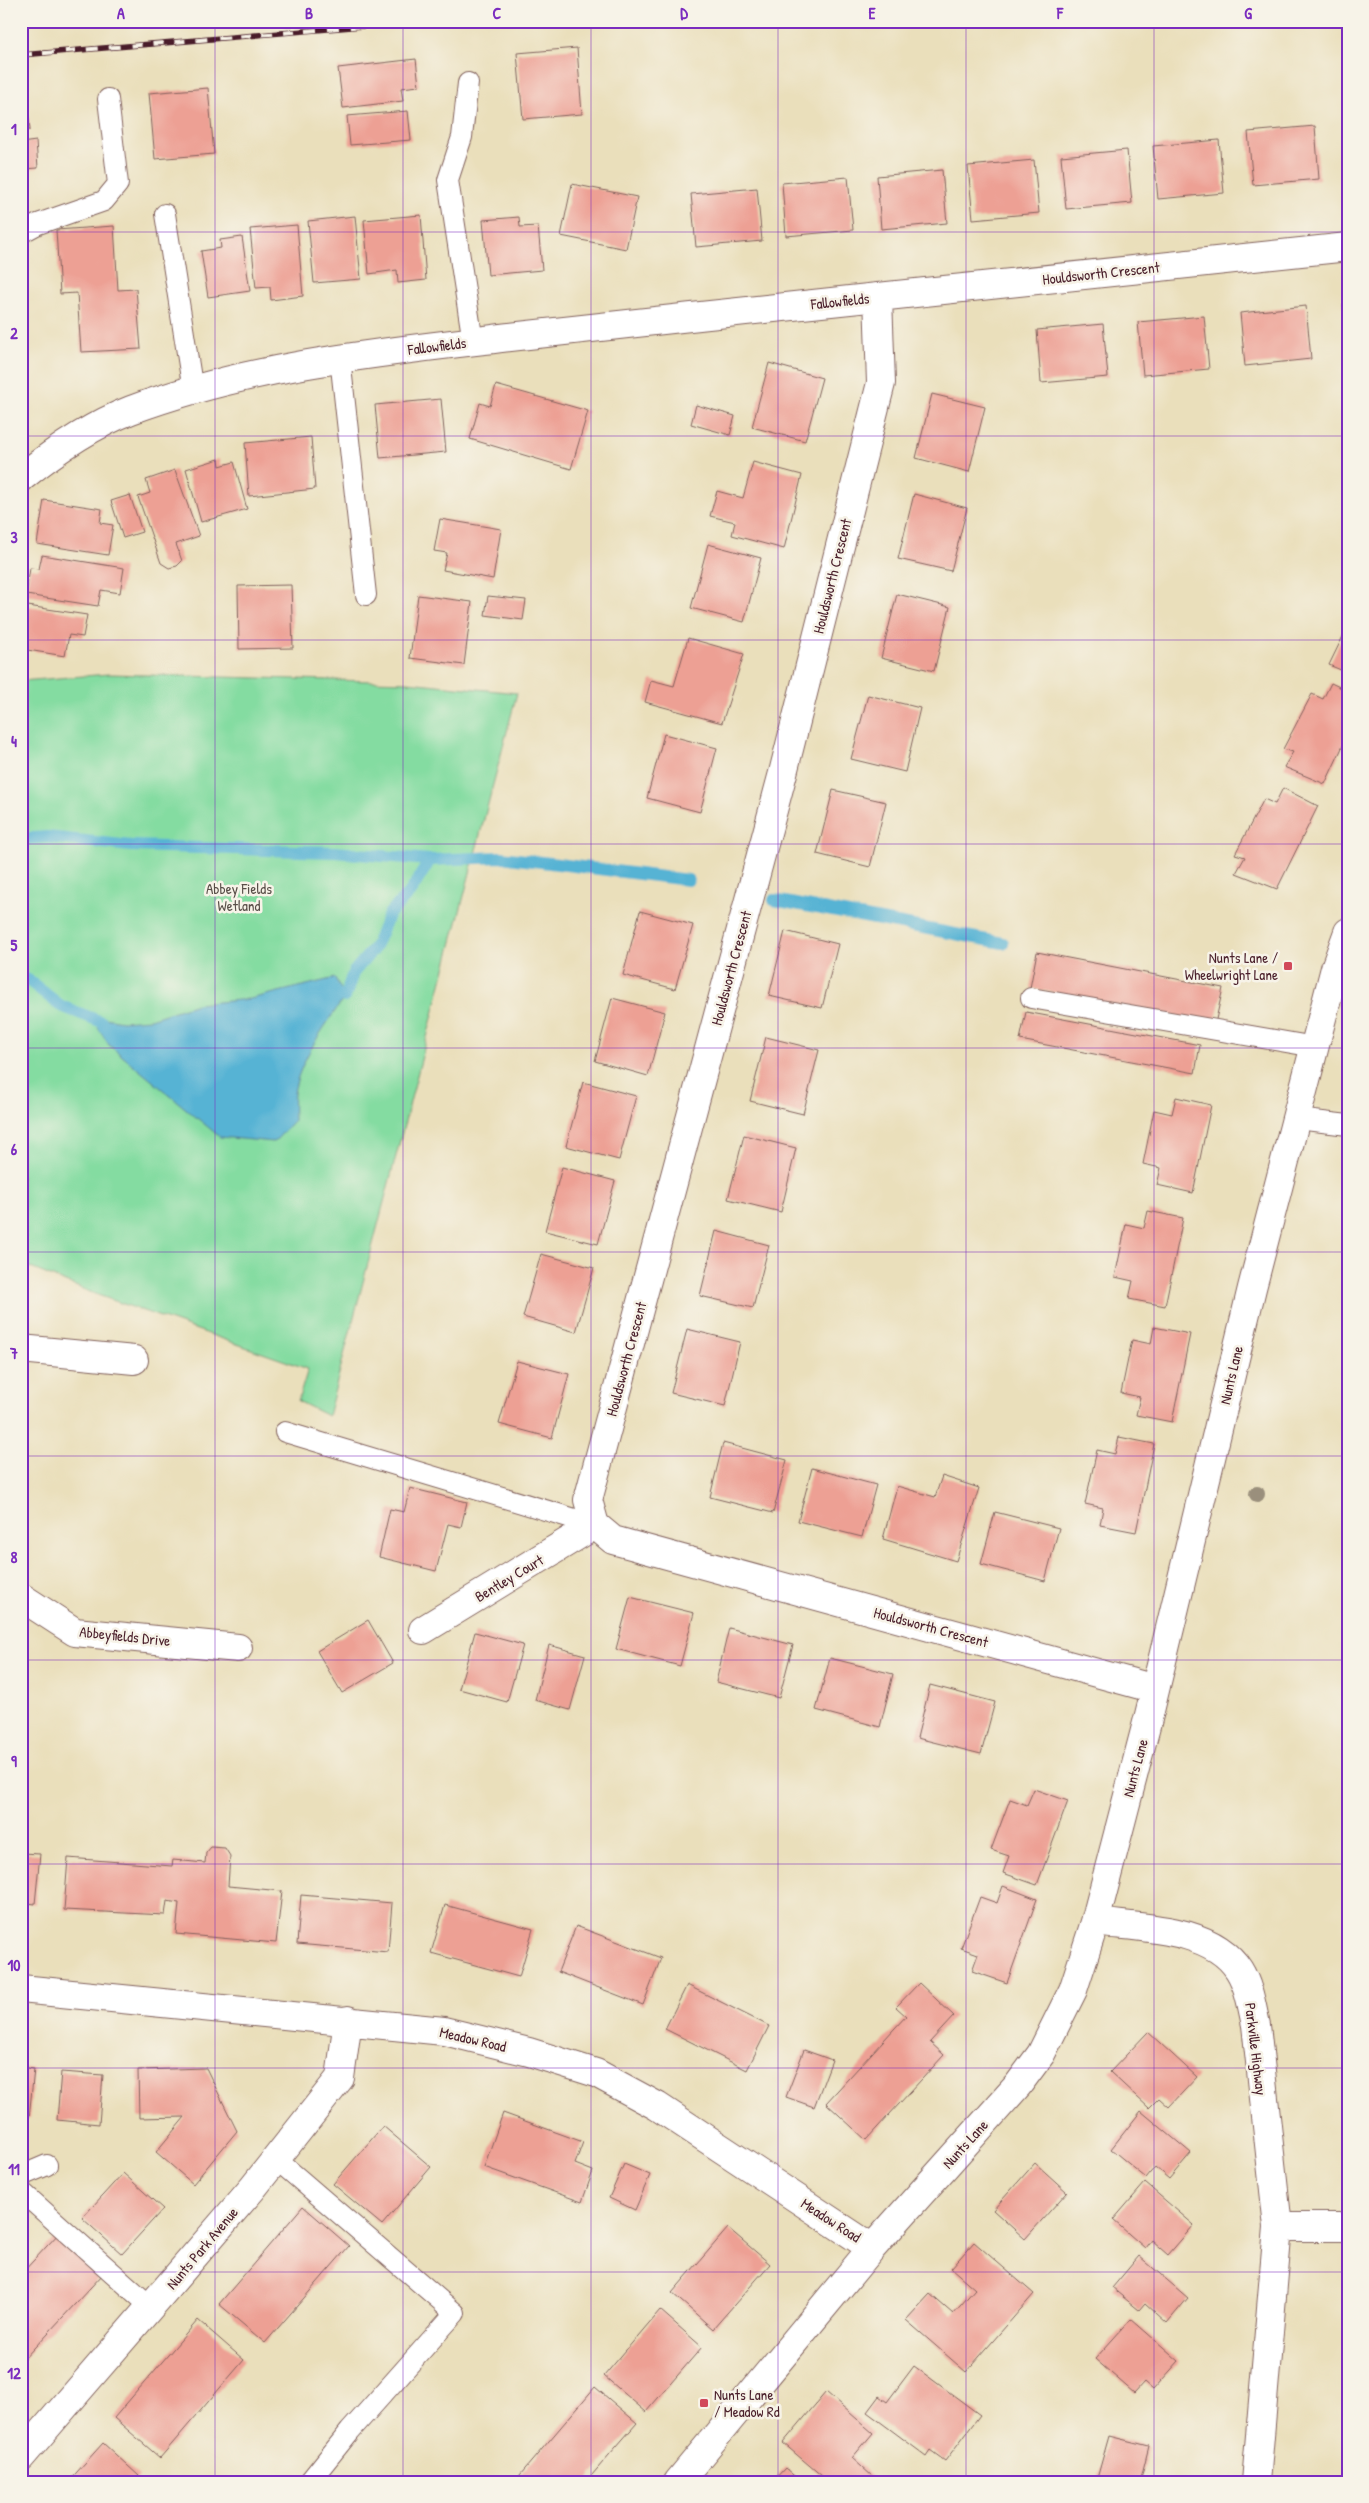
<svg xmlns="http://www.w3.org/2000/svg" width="1369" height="2503" font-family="'Patrick Hand',sans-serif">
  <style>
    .green { fill: #84dca1; stroke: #677e66 }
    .water { fill: #56b3d4; stroke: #506980 }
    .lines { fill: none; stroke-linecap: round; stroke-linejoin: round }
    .stream { stroke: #56b3d4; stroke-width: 12 }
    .building { fill: #eda094 }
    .lane-casing { stroke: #82625d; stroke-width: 22 }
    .street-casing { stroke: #82625d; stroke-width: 30 }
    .lane { stroke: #fff; stroke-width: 20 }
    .street { stroke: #fff; stroke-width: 28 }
    .rail-casing { stroke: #4a1f2b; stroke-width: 5.5 }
    .rail { stroke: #f7f3e8; stroke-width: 4; stroke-dasharray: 11; stroke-linecap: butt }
    .tree { fill: #9a8f7c }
    .grid { fill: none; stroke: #7b2cbf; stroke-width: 1; stroke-opacity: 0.55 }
    .poi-dot { fill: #d1495b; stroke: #f7f3e8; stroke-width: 2 }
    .labels { text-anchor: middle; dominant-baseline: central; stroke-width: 5; stroke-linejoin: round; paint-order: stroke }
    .street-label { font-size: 15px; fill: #4a1f2b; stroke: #f7f3e8 }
    .park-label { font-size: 15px; fill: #584e48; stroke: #f7f3e8 }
    .poi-label { font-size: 15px; fill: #4a1f2b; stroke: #f7f3e8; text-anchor: end }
    .neatline { fill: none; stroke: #7b2cbf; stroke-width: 2 }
    .grid-label { font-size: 16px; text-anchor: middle; font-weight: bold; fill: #7b2cbf }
  </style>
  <rect width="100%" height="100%" fill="#f7f3e8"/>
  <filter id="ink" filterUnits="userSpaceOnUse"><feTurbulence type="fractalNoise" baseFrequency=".02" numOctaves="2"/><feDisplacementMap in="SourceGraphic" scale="10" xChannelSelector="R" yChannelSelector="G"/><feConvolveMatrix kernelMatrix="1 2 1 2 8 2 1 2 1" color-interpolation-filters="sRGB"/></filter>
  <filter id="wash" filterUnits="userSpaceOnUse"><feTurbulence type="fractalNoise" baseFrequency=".0096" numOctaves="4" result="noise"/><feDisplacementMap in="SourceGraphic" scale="20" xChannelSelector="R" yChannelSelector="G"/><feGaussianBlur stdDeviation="1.12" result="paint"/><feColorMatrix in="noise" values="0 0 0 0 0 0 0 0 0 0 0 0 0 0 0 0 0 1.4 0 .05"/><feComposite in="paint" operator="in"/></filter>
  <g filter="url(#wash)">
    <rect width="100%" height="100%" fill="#eadfbb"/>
    <!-- green -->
    <path class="green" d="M109 674 407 682 517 693 328 1416 298 1401 308 1369 95 1294 21 1264V681Z"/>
    <!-- water -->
    <path class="water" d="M335 978 345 997C326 1024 299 1061 294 1093 293 1102 294 1112 294 1121L274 1142 220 1137 109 1045 98 1028 105 1018 122 1021 150 1019 197 1004 250 999Z"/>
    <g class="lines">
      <!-- stream -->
      <path class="stream" d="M21 839 47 837 131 846 335 852 430 860 501 857 688 880
        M774 900 1003 943
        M21 978 28 980 61 1006 102 1022
        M345 997 353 973 375 947 389 914 411 891 430 860"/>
    </g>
    <g id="blocks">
      <!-- building -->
      <path class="building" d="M577 48 582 114 523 119 517 53Z
        M416 59 419 86 401 88 403 101 343 108 338 68Z
        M208 88 214 154 155 159 149 93Z
        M27 102 30 130 21 131V103Z
        M408 111 411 140 350 145 347 116Z
        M1315 126 1319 179 1253 185 1248 132Z
        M1219 140 1224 193 1158 199 1153 146Z
        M36 141 38 168 23 169 25 196 21 197V143Z
        M1127 150 1132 203 1066 209 1061 156Z
        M1034 160 1039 213 973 219 968 166Z
        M942 170 947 223 881 229 877 176Z
        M848 177 853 230 786 236 782 183Z
        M572 184 637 197 626 249 561 236Z
        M757 188 762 241 696 247 691 194Z
        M421 215 426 280 398 283 397 270 369 274 364 220Z
        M355 216 361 279 314 283 308 221Z
        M519 217 520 227 538 226 542 270 488 275 483 220Z
        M297 225 303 296 271 300 270 287 256 288 250 229Z
        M114 226 118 290 136 289 141 349 81 352 77 293 60 294 56 230Z
        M242 237 250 291 208 297 201 251 221 248 220 240Z
        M1348 303V340H1346L1343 304Z
        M1306 306 1311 359 1245 366 1240 313Z
        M1204 316 1209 369 1143 375 1138 322Z
        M1103 324 1108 377 1041 383 1037 330Z
        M769 363 822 378 805 441 752 427Z
        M496 385 588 411 571 469 470 439 480 403 490 406Z
        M932 394 985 407 969 472 916 458Z
        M441 399 446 452 380 458 375 405Z
        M696 405 735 416 730 435 691 424Z
        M311 437 315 489 249 496 245 443Z
        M219 459 220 466 234 462 247 509 201 522 186 469Z
        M753 462 802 475 784 549 732 535 735 522 710 516 717 491 743 498Z
        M175 470 199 536 176 544 182 561 177 566 169 568 161 563 138 497 150 493 146 480Z
        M914 494 967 508 951 571 898 559Z
        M130 495 142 532 123 538 111 501Z
        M44 500 102 509 100 523 113 525 108 555 37 544Z
        M440 519 501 529 493 579 443 570 447 553 434 551Z
        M708 544 761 558 744 622 691 608Z
        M42 555 124 568 120 593 101 590 98 606 26 595 30 568 39 569Z
        M291 585 293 648 239 649 238 586Z
        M897 594 950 607 934 671 881 658Z
        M418 595 472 602 464 665 410 658Z
        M488 596 526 600 523 620 485 615Z
        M21 605 87 615 83 637 69 635 65 656 21 649Z
        M1348 626V673L1329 665Z
        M688 638 744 654 722 723 645 702 651 680 674 686Z
        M1331 683 1348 691V735L1325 784 1284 767 1293 752 1283 749 1312 694 1323 699Z
        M868 695 920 708 905 772 851 759Z
        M664 734 717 748 700 812 647 798Z
        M1283 788 1318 806 1277 889 1236 873 1245 857 1235 854 1264 799 1275 804Z
        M833 790 886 802 870 867 817 854Z
        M640 911 693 925 675 989 623 975Z
        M785 931 838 944 822 1008 769 996Z
        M1037 952 1223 988 1215 1024 1030 988Z
        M612 998 665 1012 648 1076 595 1061Z
        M1026 1012 1200 1045 1195 1073 1020 1040Z
        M766 1037 819 1050 803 1114 750 1101Z
        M583 1082 636 1096 619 1160 566 1146Z
        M1176 1097 1211 1105 1193 1193 1157 1185 1161 1168 1143 1164 1154 1110 1172 1114Z
        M744 1135 796 1148 781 1212 728 1199Z
        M562 1167 615 1181 598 1244 545 1231Z
        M1148 1211 1183 1218 1165 1306 1129 1299 1133 1281 1115 1277 1126 1224 1144 1228Z
        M716 1231 769 1245 753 1308 700 1296Z
        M541 1254 594 1268 576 1332 523 1317Z
        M1154 1327 1190 1334 1172 1422 1136 1415 1140 1397 1121 1393 1132 1340 1151 1344Z
        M687 1329 740 1342 725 1406 671 1393Z
        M517 1361 569 1374 552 1438 499 1424Z
        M1119 1437 1154 1444 1136 1532 1100 1525 1103 1508 1085 1504 1097 1450 1115 1454Z
        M723 1443 787 1460 773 1513 710 1497Z
        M812 1468 876 1485 862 1537 798 1521Z
        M942 1476 979 1488 956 1561 883 1539 897 1486 935 1497Z
        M410 1488 467 1502 461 1527 448 1524 436 1571 379 1557 390 1509 404 1512Z
        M995 1512 1059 1528 1045 1581 981 1564Z
        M630 1597 694 1613 680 1666 616 1649Z
        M368 1620 393 1663 342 1693 317 1651Z
        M729 1628 793 1645 779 1698 716 1682Z
        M475 1632 523 1645 507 1702 459 1689Z
        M549 1645 585 1655 570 1710 535 1700Z
        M830 1658 893 1674 880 1727 816 1710Z
        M930 1685 995 1702 981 1754 917 1738Z
        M1034 1789 1068 1801 1037 1885 1003 1873 1009 1856 991 1850 1010 1799 1027 1805Z
        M211 1847 225 1848 230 1856 228 1886 282 1891 276 1943 176 1934 179 1903 167 1901 165 1915 64 1910 68 1858 172 1866 173 1860 205 1863 206 1853Z
        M21 1853 40 1854 35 1904 21 1902Z
        M1003 1886 1037 1899 1007 1983 972 1971 978 1954 961 1948 980 1897 997 1903Z
        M301 1895 392 1903 388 1952 297 1944Z
        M445 1905 533 1929 519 1977 431 1953Z
        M576 1926 661 1958 643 2005 558 1972Z
        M919 1983 954 2016 930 2042 944 2055 866 2140 826 2103 906 2016 896 2007Z
        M687 1985 769 2026 747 2070 665 2029Z
        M1148 2032 1197 2077 1169 2107 1159 2098 1149 2108 1110 2072Z
        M804 2050 832 2060 814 2107 786 2097Z
        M21 2067 34 2069 29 2118 21 2117Z
        M206 2068 237 2131 193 2184 156 2152 185 2117 139 2118 138 2070Z
        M61 2072 103 2075 99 2124 57 2120Z
        M1141 2111 1191 2153 1169 2179 1155 2167 1146 2178 1111 2149Z
        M503 2113 583 2142 575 2164 593 2171 582 2202 484 2167Z
        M383 2126 431 2167 382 2225 333 2184Z
        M1035 2163 1067 2192 1025 2239 993 2210Z
        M624 2164 650 2175 635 2210 609 2198Z
        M123 2173 163 2209 122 2254 82 2218Z
        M1145 2183 1194 2225 1168 2255 1151 2240 1145 2248 1113 2220Z
        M303 2206 349 2246 265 2343 219 2304Z
        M728 2228 770 2264 713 2329 672 2293Z
        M60 2232 104 2273 21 2362V2274Z
        M974 2242 1034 2294 966 2372 906 2320 930 2294 953 2314 975 2289 951 2268Z
        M1139 2256 1188 2298 1167 2323 1145 2303 1139 2310 1112 2288Z
        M660 2310 702 2347 646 2412 604 2376Z
        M1131 2319 1179 2361 1153 2390 1144 2382 1134 2393 1095 2359Z
        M198 2320 244 2360 160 2458 114 2418Z
        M914 2366 980 2415 945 2461 930 2450 926 2456 867 2412 879 2396 887 2402Z
        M595 2387 637 2423 609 2455 586 2482H514Z
        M826 2392 873 2433 852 2458 872 2476 867 2482H829L783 2443Z
        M1109 2436 1149 2446 1140 2482H1096Z
        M103 2443 139 2476 134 2482H68Z
        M785 2468 801 2482H772Z"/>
    </g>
  </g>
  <g filter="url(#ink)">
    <use href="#blocks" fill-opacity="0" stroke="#82625d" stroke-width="1"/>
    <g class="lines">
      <!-- lane casing -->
      <g class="lane-casing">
        <path id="lane" d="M468 83 462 137 448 180 473 342
          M165 214 193 391
          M21 233 38 224 104 201 118 184 108 99
          M340 358 366 595
          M1031 998 1315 1047
          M1297 1119 1348 1125
          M285 1432 595 1525
          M276 2159 455 2313 350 2431 309 2482
          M21 2176 47 2165
          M21 2191 151 2307"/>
      </g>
      <!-- street casing -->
      <g class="street-casing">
        <path id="street" d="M21 478C53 452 92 425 131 410 252 365 383 352 510 337 633 323 755 310 878 297
          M21 1349 134 1360
          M21 1597 75 1632 238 1648
          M423 1630 595 1525
          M1155 1689 613 1540 595 1525 588 1500 783 773 881 383 878 297 1348 247
          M1095 1922C1140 1928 1212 1927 1239 1970 1249 1986 1252 2007 1256 2025L1278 2227 1256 2482
          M21 1989 444 2031 529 2052 596 2073 657 2106 872 2248
          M1278 2227H1348
          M21 2457 252 2189 340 2078 348 2020
          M678 2482 872 2248 1018 2085 1041 2054 1073 1990 1095 1922 1149 1715 1252 1288 1335 968 1348 932"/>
      </g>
      <!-- lane -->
      <use href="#lane" class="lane"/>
      <!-- street -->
      <use href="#street" class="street"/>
      <!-- rail casing -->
      <g class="rail-casing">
        <path id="rail" d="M21 55 423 21"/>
      </g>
      <!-- rail -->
      <use href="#rail" class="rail"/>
    </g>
    <!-- trees -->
    <circle class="tree" cx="1257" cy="1494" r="8"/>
  </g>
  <!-- grid -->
  <path class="grid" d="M215 21V2482M403 21V2482M591 21V2482M778 21V2482M966 21V2482M1154 21V2482M21 232H1348M21 436H1348M21 640H1348M21 844H1348M21 1048H1348M21 1252H1348M21 1456H1348M21 1660H1348M21 1864H1348M21 2068H1348M21 2272H1348"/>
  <!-- markers -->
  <g class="poi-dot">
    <rect x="1283" y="961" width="10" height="10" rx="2.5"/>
    <rect x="699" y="2398" width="10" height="10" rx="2.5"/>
  </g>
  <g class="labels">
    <!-- street labels -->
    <g class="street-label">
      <text transform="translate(1101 273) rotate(-6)">Houldsworth Crescent</text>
      <text transform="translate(840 301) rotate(-6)">Fallowfields</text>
      <text transform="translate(437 346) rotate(-7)">Fallowfields</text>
      <text transform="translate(832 576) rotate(-76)">Houldsworth Crescent</text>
      <text transform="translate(731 968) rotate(-75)">Houldsworth Crescent</text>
      <text transform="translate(626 1359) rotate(-75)">Houldsworth Crescent</text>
      <text transform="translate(1231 1375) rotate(-77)">Nunts Lane</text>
      <text transform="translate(509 1578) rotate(-31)">Bentley Court</text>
      <text transform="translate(931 1627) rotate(15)">Houldsworth Crescent</text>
      <text transform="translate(125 1636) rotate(6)">Abbeyfields Drive</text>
      <text transform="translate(1135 1768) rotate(-75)">Nunts Lane</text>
      <text transform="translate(473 2039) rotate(13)">Meadow Road</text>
      <text transform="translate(1256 2049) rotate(83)">Parkville Highway</text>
      <text transform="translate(965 2144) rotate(-48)">Nunts Lane</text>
      <text transform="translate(831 2220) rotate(33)">Meadow Road</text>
      <text transform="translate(202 2248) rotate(-50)">Nunts Park Avenue</text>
    </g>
    <!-- park labels -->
    <g class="park-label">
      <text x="239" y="888">Abbey Fields<tspan x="239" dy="17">Wetland</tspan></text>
    </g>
    <!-- poi labels -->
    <g class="poi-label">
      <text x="1278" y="957">Nunts Lane /<tspan x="1278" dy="17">Wheelwright Lane</tspan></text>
      <text x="714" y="2394" text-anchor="start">Nunts Lane<tspan x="714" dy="17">/ Meadow Rd</tspan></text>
    </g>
  </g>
  <!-- margin -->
  <rect width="1369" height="2503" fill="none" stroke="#f7f3e8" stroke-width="55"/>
  <rect x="28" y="28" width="1314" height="2448" class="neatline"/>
  <g class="grid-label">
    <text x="121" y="19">A</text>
    <text x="309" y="19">B</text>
    <text x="497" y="19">C</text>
    <text x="684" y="19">D</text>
    <text x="872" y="19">E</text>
    <text x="1060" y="19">F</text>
    <text x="1248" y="19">G</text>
    <text x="14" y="135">1</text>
    <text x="14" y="339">2</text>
    <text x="14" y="543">3</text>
    <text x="14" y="747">4</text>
    <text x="14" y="951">5</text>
    <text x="14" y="1155">6</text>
    <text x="14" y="1359">7</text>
    <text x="14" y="1563">8</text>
    <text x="14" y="1767">9</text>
    <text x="14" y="1971">10</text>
    <text x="14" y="2175">11</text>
    <text x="14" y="2379">12</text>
  </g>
</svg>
